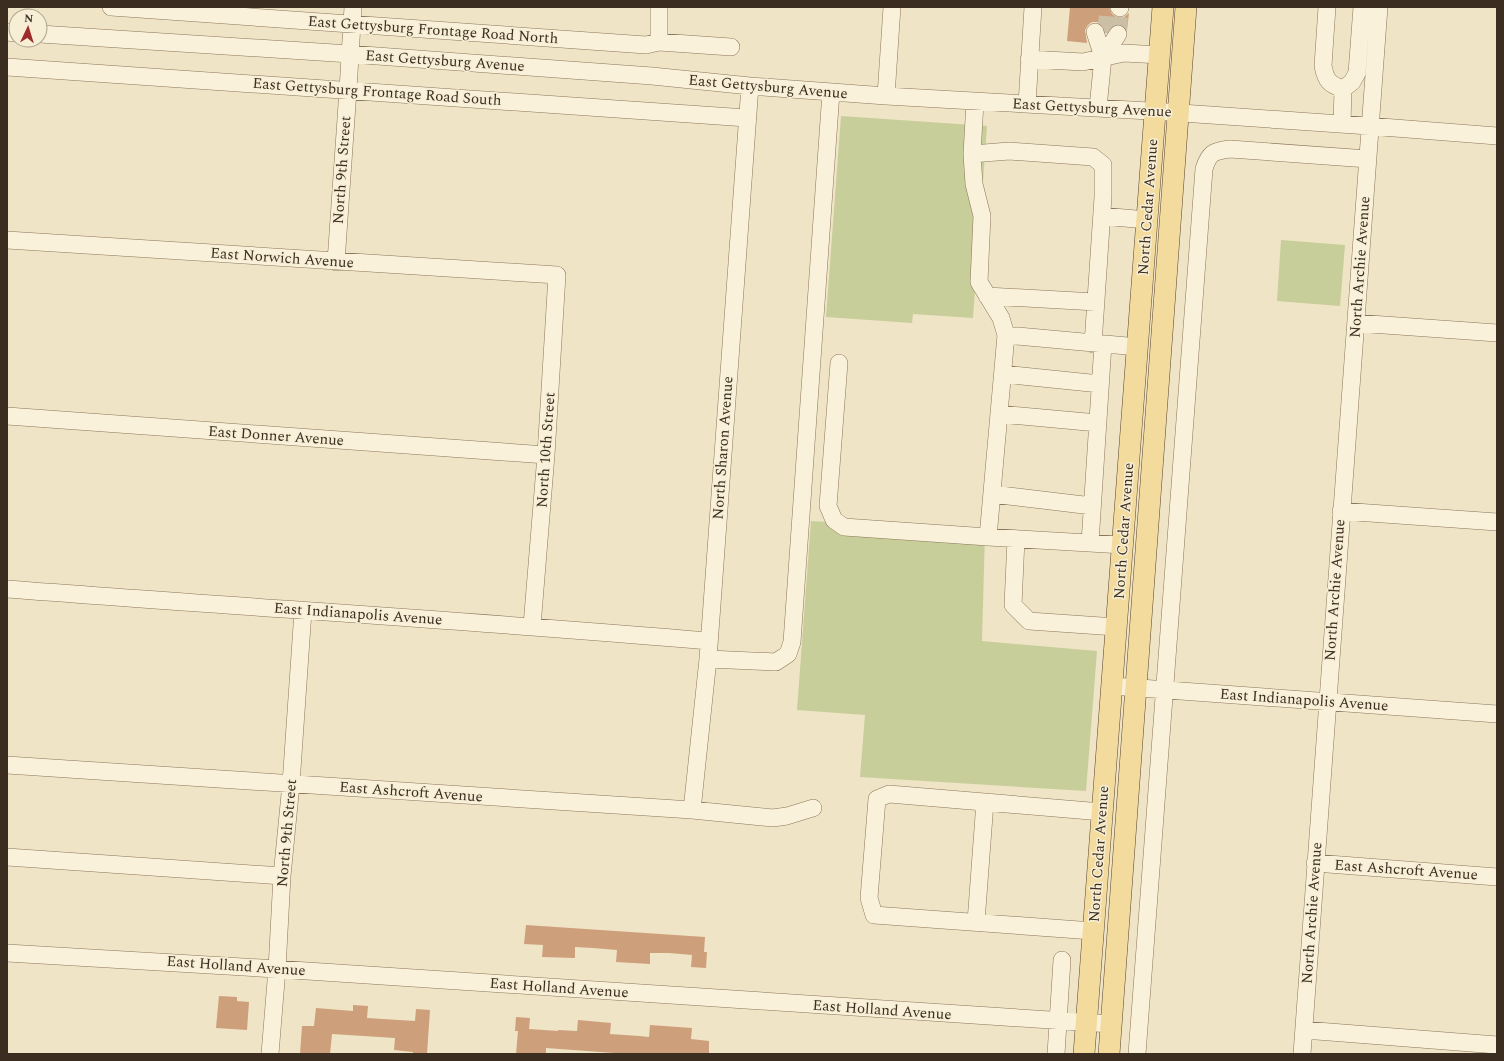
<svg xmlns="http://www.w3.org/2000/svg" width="1504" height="1061" font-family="Spectral,serif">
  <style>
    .green { fill: #c7ce99 }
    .building { fill: #ce9f7b }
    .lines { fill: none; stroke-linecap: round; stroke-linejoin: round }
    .minor-tunnel { stroke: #cbbfa5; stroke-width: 17; stroke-dasharray: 17 8; stroke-linecap: butt }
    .minor-casing { stroke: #8b765b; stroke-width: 18 }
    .major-casing { stroke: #59442f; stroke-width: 22 }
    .minor { stroke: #faf1da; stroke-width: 17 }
    .major { stroke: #f3da9d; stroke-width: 21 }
    .labels { text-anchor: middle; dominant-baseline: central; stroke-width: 3; stroke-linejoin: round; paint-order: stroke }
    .street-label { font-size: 15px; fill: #3b2d1f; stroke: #f7eed6 }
  </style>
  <rect width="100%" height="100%" fill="#efe4c6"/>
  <!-- green -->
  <path class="green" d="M841 116 987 126 973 318 913 314 912 323 826 317Z
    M1281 240 1345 245 1340 306 1277 301Z
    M811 521 985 532 982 641 1097 651 1086 791 860 777 865 715 797 710Z"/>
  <!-- building -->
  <path class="building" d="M1070 7H1109L1112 14 1118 18H1123L1129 13 1127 30 1124 26 1118 24 1113 25 1106 33 1101 24 1097 22H1092L1088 25 1085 30 1087 43 1067 41Z
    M526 925 705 937 704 952H707L706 968 691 967 692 955 669 953H650V964L616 962 617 950 593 948 575 947V958L542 957 543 945 524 944Z
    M219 996 237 997V1001L249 1002 247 1030 216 1028Z
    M353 1005 368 1006 367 1018 415 1021 416 1009 430 1010 427 1054H413V1052L394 1050 395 1038 332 1034 330 1054H300L302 1026H314L316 1008 353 1011Z
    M516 1017 530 1018 529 1029 558 1031V1030L577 1031 578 1020 611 1023 610 1034 639 1036 649 1037 650 1025 692 1028 691 1039 709 1041V1054H628L546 1048V1054H516L518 1031H515Z"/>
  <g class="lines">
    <!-- minor-tunnel -->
    <path class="minor-tunnel" d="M1106 33 1108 7
      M1118 34 1120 8"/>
    <!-- minor casing -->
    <g class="minor-casing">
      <path id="minor" d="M111 7 646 45 659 42 731 47
        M1119 7 1120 8
        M1327 7 1323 66C1326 81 1329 84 1343 89
        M7 32 16 33
        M1095 32 1103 57 1098 108
        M40 34 350 54 652 76 750 86 886 96 1167 112 1369 126 1497 136
        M659 42V7
        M1104 51 1103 57 1118 34
        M1029 59 1083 62 1124 53 1160 55
        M7 67 747 118
        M886 96 892 7
        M975 102 972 154 974 184 982 216 979 282 1001 318 1006 335 988 537
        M1027 104 1033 7
        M1342 124 1343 89 1352 82 1357 73 1362 7
        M972 154 1009 151 1093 157 1103 165V197L1093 344
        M1102 216 1147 220
        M7 240 557 275 546 455 532 626
        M336 262 348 90 353 7
        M987 296 1096 302
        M1356 323 1497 333
        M1006 335 1138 347
        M839 363 828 506 834 520 844 527 988 537 1123 545
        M1003 374 1100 384
        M999 414 1098 423
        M7 416 546 455
        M992 494 1092 506
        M1341 511 1497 522
        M1016 539 1013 605 1029 621 1116 627
        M1090 543 1103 344
        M7 589C241 607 475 621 709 641
        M708 659 776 662 788 654 792 642 831 92
        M1112 686 1497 714
        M7 765 692 810 773 818 787 816 813 808
        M692 810 708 659 750 86
        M7 857 282 876
        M1315 863 1497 877
        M976 922 985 802
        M1093 931 874 915 869 898 877 799 889 794 1102 812
        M7 953 277 969 1111 1024
        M1304 1030 1497 1045
        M270 1054 277 969 282 876 291 784 303 611
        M1056 1054 1062 960
        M1137 1054 1204 169C1209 153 1213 151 1230 149L1368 159
        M1302 1054 1379 7"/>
    </g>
    <!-- major casing -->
    <g class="major-casing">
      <path id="major" d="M1084 1054 1163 7
        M1109 1054 1186 7"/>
    </g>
    <!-- minor -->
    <use href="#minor" class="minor"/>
    <!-- major -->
    <use href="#major" class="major"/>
  </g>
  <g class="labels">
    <!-- street labels -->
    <g class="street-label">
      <text transform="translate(433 30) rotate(4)">East Gettysburg Frontage Road North</text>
      <text transform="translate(445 61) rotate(4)">East Gettysburg Avenue</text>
      <text transform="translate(768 87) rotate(5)">East Gettysburg Avenue</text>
      <text transform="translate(377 92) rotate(4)">East Gettysburg Frontage Road South</text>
      <text transform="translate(1092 108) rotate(3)">East Gettysburg Avenue</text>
      <text transform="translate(342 170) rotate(-86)">North 9th Street</text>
      <text transform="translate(1148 207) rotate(-86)">North Cedar Avenue</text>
      <text transform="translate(282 258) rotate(4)">East Norwich Avenue</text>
      <text transform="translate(1360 267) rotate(-86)">North Archie Avenue</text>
      <text transform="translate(276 436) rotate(4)">East Donner Avenue</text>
      <text transform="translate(723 448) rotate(-86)">North Sharon Avenue</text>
      <text transform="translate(546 450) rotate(-86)">North 10th Street</text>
      <text transform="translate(1124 531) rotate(-86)">North Cedar Avenue</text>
      <text transform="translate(1335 590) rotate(-86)">North Archie Avenue</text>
      <text transform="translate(358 614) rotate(4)">East Indianapolis Avenue</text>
      <text transform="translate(1304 700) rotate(4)">East Indianapolis Avenue</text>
      <text transform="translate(411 792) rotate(4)">East Ashcroft Avenue</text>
      <text transform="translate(287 833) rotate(-85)">North 9th Street</text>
      <text transform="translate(1099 854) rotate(-86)">North Cedar Avenue</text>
      <text transform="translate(1406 870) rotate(4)">East Ashcroft Avenue</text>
      <text transform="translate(1312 913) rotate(-86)">North Archie Avenue</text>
      <text transform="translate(236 966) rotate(4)">East Holland Avenue</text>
      <text transform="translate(559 988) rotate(4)">East Holland Avenue</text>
      <text transform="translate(882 1010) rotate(4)">East Holland Avenue</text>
    </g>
  </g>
  <!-- border -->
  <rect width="1504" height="1061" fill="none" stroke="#3b2d1f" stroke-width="16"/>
  <!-- north arrow -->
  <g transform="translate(28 28) rotate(4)"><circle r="19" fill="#f7eed6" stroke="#aca18d"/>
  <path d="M0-3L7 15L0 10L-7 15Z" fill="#9c2b29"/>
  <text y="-6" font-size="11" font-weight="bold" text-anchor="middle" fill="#3b2d1f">N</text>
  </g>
</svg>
